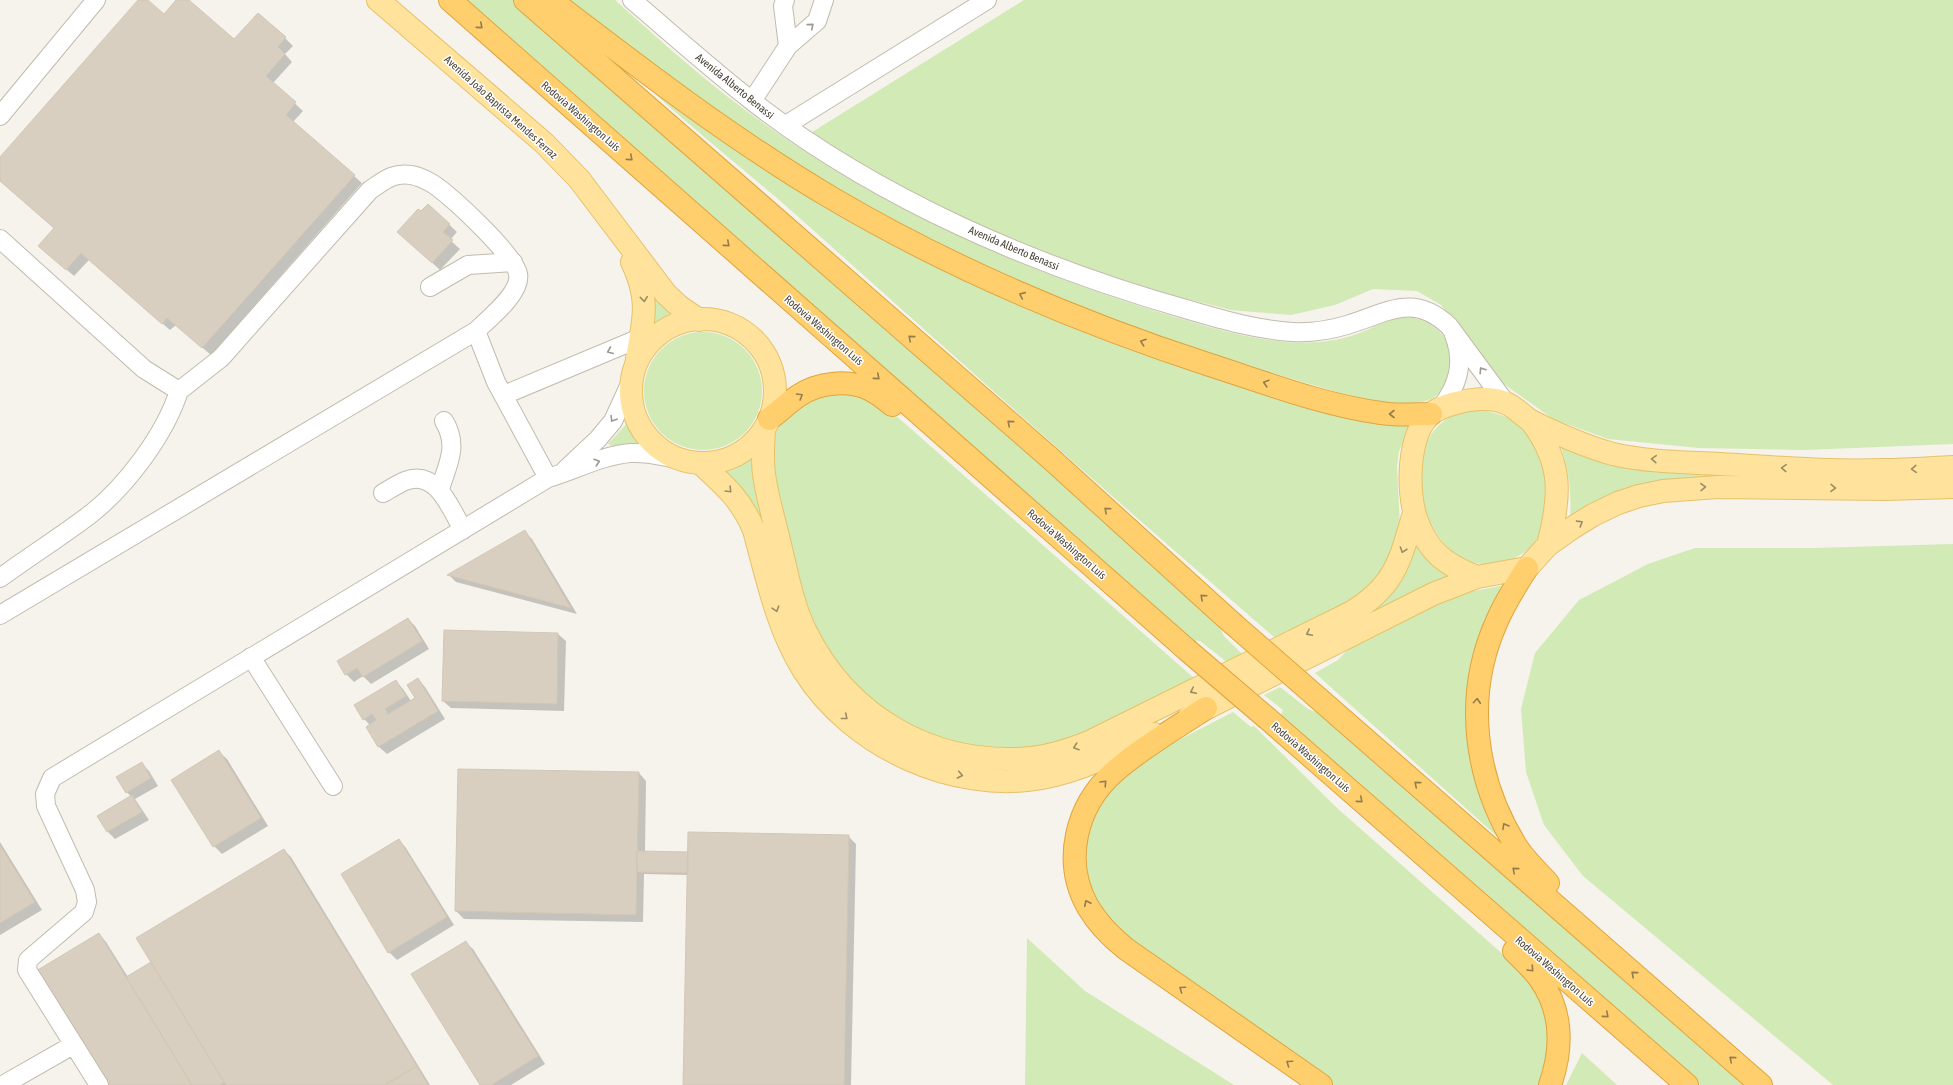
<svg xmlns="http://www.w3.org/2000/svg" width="1953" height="1085" font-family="'Asap Condensed',sans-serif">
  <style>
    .green { fill: #d2eab5 }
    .shadow { fill: #0003 }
    .building { fill: #d8cfc1; stroke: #d3c7b4 }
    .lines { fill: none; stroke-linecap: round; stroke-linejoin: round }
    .minor-casing { stroke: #c2bbae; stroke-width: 20 }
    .major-casing { stroke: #e6c16a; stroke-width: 24 }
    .highway-casing { stroke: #e0a43c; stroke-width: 24 }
    .minor { stroke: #fff; stroke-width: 18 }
    .major { stroke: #ffe39c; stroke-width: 22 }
    .highway { stroke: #ffcf6e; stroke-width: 22 }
    .highway-bridge-casing { stroke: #e0a43c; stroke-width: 24; stroke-linecap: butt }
    .highway-bridge { stroke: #ffcf6e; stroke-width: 22 }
    .oneway { stroke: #937c4e }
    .oneway2 { stroke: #9c9892 }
    .oneway3 { stroke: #9c8c66 }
    .labels { text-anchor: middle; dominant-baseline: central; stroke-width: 3; stroke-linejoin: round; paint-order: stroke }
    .street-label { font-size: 11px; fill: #4b4439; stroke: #fff }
  </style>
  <rect width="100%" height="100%" fill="#f6f3ec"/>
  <!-- green -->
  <path class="green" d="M463 0H513L1216 620 1224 636 1243 655 1228 663 1200 641 1191 640Z
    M558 0H615C652 33 689 67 728 97 860 199 1012 268 1172 316 1229 333 1297 355 1357 334 1374 328 1394 314 1413 318 1431 321 1452 338 1453 357 1453 361 1450 374 1449 377 1446 387 1441 394 1431 399 1406 410 1359 398 1334 391 1247 367 1163 338 1079 306 1051 296 1023 286 995 274 968 263 942 247 915 234 886 219 856 204 827 188 796 170 767 146 737 126 677 84 618 42 558 0Z
    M1024 0H1953V444L1805 450 1699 448 1608 439 1553 419 1501 382 1441 305 1417 291 1373 289 1335 305 1291 315 1231 310 1117 281 957 221 809 134Z
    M636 76 930 259 1412 422 1399 451 1397 467 1400 526 1390 559 1370 588 1343 607 1274 637C1115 500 959 361 803 221 748 172 689 127 636 76Z
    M657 293 678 315 663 320 652 328 651 300Z
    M644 391a59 59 0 1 1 118 0a59 59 0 1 1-118 0Z
    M851 389 888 409 902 421 1195 679 1100 729 1048 747 1004 750 940 740 898 719 875 703 856 685 838 664 821 639 810 615 770 472V445L782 422 806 401Z
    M1482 410C1491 412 1500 414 1508 418 1546 439 1553 495 1541 532 1536 546 1520 557 1507 561 1429 587 1388 452 1450 417 1459 412 1472 411 1482 410Z
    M629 421 644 446 614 447 608 444Z
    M1559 441 1746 473 1745 479 1570 518C1572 490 1568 467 1559 441Z
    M757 452 767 524 762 527 724 473Z
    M1415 542 1456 579 1294 654 1360 615Z
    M1953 544V1085H1833L1583 876 1544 825 1526 772 1521 709 1535 653 1579 600 1648 564 1695 548H1814Z
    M1510 584 1474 671 1500 832 1499 838 1315 673 1338 660 1355 642 1444 599 1464 593Z
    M1280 687 1308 709 1324 715 1748 1085H1700L1504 916 1280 717 1283 710 1264 695Z
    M1233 712 1251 727 1254 726 1337 808 1523 972 1544 1003 1550 1043 1540 1085H1334L1137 949 1095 907 1082 856 1094 808 1138 761Z
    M1027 938 1085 991 1234 1085H1025Z
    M1582 1053 1617 1085H1566Z"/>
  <!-- shadow -->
  <path class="shadow" d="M140 0H146L164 15 178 0H187L234 41 285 38 293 46 285 54 292 62 273 83 303 111 293 122 362 183 211 355 176 325 170 330 89 260 74 276 47 253 55 229 0 181V158Z
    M428 205 457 232 450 240 460 249 440 270 406 239 421 213Z
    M525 532 532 539 577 614 456 582 449 575Z
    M408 619 415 626 429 649 371 684 363 676 354 682 346 674Z
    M558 634 566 641 564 711 451 708 443 701Z
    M418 679 425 687 445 719 387 754 379 747 367 727 370 725 364 719 395 681 403 689 411 701 416 698Z
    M219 752 227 759 268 826 222 854 214 846Z
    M141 763 149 771 158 786 135 799 149 820 115 839 108 832 98 816 131 797 127 792Z
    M639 773 646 781 645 852 687 853 848 836 856 844 851 1085H684L688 875 644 874 643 922 464 919 456 911Z
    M399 840 406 848 454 925 397 960 389 952Z
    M0 842 42 910 0 935Z
    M284 850 291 857 430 1085H107L99 934 106 942 128 977 151 963Z
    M465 942 473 949 545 1064 511 1085H481Z"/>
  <!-- building -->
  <path class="building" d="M138 0H148L164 14 176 0H189L234 39 258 13 286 37 278 47 285 54 266 76 296 102 286 115 355 175 202 348 167 318 162 324 81 253 66 270 38 246 54 228 0 181V157Z
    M428 204 450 224 443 232 453 240 432 263 397 232 418 209 421 211Z
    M525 530 571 608 447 575Z
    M408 618 422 641 363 677 357 668 345 675 337 661Z
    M444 630 558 633 557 704 442 701Z
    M418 678 438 711 378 747 366 727 376 720 372 714 363 720 354 705 396 680 406 696 385 709 388 714 415 698 407 685Z
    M219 750 261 818 213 847 171 780Z
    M142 762 151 778 126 793 116 777Z
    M458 769 639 772 636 915 455 911Z
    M132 795 142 812 107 832 97 816Z
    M688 832 849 835 844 1085H683Z
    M399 839 447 917 388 953 341 874Z
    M0 845 35 902 0 923Z
    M284 849 417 1066 385 1085H226L136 938Z
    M637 851 688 852V873L637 872Z
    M99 933 192 1085H105L36 971Z
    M466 941 538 1056 491 1085H480L411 974Z
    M151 962 224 1082 220 1085H192L126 977Z
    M417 1066 428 1085H385Z"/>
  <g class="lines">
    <!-- minor casing -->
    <g class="minor-casing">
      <path id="minor" d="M632 0C672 34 711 69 752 101 878 199 1036 267 1189 310 1223 320 1258 330 1293 332 1311 333 1330 330 1347 325 1387 313 1413 292 1449 326L1505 402
        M785 0 783 6 788 46
        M752 101 788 46 817 21 824 0
        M0 116 96 0
        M786 125 987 0
        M0 239 144 369 179 391 221 358 370 190C384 181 393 172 411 175 418 176 428 181 433 184 451 196 515 255 518 274 522 293 488 319 476 331L0 615
        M430 287 468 265 513 262
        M476 331 496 382 548 478
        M504 395 640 338 660 333
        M1440 409C1458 386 1465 363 1454 335
        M565 470 598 439 613 421 630 384
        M440 489C448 463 459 446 444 421
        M383 493C390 489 398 484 405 481 436 468 451 509 463 530
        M0 578C30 556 62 536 92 513 128 484 165 434 179 391
        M251 657 333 786
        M3 1085 73 1045
        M99 1085 27 970 28 960 84 912 87 902 85 890 46 806 45 794 52 778 548 478C575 470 603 455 631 453 647 452 662 456 677 459"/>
    </g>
    <!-- major casing -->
    <g class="major-casing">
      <path id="major" d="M378 0 544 143 579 179 666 294 680 307 699 320
        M632 262C650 299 644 319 637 358
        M631 391a72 72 0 1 1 144 0a72 72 0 1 1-144 0Z
        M1531 421C1563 463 1561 496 1548 545
        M764 429C763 444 762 459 764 474 767 498 775 522 780 545 787 573 792 603 805 630 848 718 934 767 1032 758 1051 756 1069 750 1087 743L1352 612C1396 585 1400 560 1414 513
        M700 463C724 485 741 499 754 530 767 578 777 628 804 671 852 747 954 794 1042 778 1083 770 1118 752 1154 734
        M1477 577C1445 565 1427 551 1416 518 1407 491 1407 433 1432 413 1439 408 1448 405 1456 403 1470 399 1489 397 1503 402 1513 405 1522 415 1531 421 1552 432 1590 448 1613 454 1647 462 1685 462 1720 464 1774 467 1829 472 1883 470 1906 470 1930 468 1953 467
        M1189 717 1433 594 1477 577 1527 568 1548 545 1572 528 1593 515 1618 503 1639 496 1663 491 1718 487 1886 489 1953 487"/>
    </g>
    <!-- highway casing -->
    <g class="highway-casing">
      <path id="highway" d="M450 0 1186 649
        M525 0 1050 458 1232 623
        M551 0C641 69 732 139 830 197 950 268 1078 322 1210 365 1266 383 1323 405 1381 413 1397 416 1415 414 1431 414
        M769 419C779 412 788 403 798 396 817 383 847 379 869 389 877 393 885 399 892 405
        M1527 568C1516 585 1505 602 1497 621 1463 696 1474 780 1518 849 1526 861 1538 872 1548 883
        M1318 698 1761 1085
        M1206 708C1176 728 1141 748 1114 772 1076 806 1062 861 1088 907 1098 924 1111 937 1126 949L1321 1085
        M1268 719 1687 1085
        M1514 951C1523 960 1533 969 1540 979 1563 1012 1563 1048 1550 1085"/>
    </g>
    <!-- minor -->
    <use href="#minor" class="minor"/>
    <!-- major -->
    <use href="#major" class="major"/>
    <!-- highway -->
    <use href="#highway" class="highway"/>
    <!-- highway-bridge casing -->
    <g class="highway-bridge-casing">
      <path id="highway-bridge" d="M1232 623 1318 698
        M1186 649 1268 719"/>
    </g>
    <!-- highway-bridge -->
    <use href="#highway-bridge" class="highway-bridge"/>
  </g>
  <!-- one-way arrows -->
  <defs><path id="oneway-chevron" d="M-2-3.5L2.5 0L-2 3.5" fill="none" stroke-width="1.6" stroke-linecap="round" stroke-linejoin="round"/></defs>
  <g class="oneway">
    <use href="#oneway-chevron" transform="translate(480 26) rotate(41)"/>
    <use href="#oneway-chevron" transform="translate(630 158) rotate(41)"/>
    <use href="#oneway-chevron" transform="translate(727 244) rotate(41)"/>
    <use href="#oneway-chevron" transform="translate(1022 295) rotate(-156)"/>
    <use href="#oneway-chevron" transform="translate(911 338) rotate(-139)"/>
    <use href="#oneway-chevron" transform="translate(1143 342) rotate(-161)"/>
    <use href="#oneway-chevron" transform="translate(877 377) rotate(41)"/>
    <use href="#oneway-chevron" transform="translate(1266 383) rotate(-163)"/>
    <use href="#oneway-chevron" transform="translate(800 396) rotate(-31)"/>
    <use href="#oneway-chevron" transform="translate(1392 414) rotate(-180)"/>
    <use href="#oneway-chevron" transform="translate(1010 423) rotate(-139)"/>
    <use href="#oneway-chevron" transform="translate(1107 510) rotate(-138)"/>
    <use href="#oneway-chevron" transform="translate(1203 597) rotate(-138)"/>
    <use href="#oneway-chevron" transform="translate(1477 701) rotate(-86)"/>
    <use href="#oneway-chevron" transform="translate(1104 783) rotate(-47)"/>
    <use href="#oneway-chevron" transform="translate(1417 784) rotate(-139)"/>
    <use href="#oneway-chevron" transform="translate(1360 800) rotate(41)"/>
    <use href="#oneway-chevron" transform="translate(1505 826) rotate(-120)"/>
    <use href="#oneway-chevron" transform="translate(1515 870) rotate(-139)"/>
    <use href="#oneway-chevron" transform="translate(1087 903) rotate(-116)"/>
    <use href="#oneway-chevron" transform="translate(1531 969) rotate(47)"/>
    <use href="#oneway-chevron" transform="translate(1634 974) rotate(-139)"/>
    <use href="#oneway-chevron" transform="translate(1182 989) rotate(-145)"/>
    <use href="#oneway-chevron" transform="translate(1606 1015) rotate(41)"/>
    <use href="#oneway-chevron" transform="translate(1732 1059) rotate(-139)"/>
    <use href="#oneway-chevron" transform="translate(1289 1063) rotate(-145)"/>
  </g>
  <g class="oneway2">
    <use href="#oneway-chevron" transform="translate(811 26) rotate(-41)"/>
    <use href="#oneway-chevron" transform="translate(610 351) rotate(157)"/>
    <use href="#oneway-chevron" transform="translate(1482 370) rotate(-123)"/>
    <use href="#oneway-chevron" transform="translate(613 419) rotate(122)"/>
    <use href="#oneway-chevron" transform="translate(597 462) rotate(-18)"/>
  </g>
  <g class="oneway3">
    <use href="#oneway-chevron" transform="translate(644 299) rotate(84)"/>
    <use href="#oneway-chevron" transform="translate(1654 459) rotate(-176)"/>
    <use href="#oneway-chevron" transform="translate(1784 468) rotate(-177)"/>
    <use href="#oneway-chevron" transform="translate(1914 469) rotate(177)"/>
    <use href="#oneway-chevron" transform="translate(1703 487) rotate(-2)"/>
    <use href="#oneway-chevron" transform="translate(1833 488) rotate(1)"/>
    <use href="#oneway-chevron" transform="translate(729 490) rotate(45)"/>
    <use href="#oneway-chevron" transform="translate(1580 523) rotate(-32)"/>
    <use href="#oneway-chevron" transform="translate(1403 550) rotate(109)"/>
    <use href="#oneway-chevron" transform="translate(776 609) rotate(72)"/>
    <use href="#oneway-chevron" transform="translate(1309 633) rotate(154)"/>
    <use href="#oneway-chevron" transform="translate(1193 691) rotate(154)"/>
    <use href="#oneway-chevron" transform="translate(845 717) rotate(39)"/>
    <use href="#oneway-chevron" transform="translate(1076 747) rotate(161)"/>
    <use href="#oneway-chevron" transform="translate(960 775) rotate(11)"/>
  </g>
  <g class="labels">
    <!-- street labels -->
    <g class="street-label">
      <text transform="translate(735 86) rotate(39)">Avenida Alberto Benassi</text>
      <text transform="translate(501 107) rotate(42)">Avenida João Baptista Mendes Ferraz</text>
      <text transform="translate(581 116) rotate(41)">Rodovia Washington Luís</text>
      <text transform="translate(1014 248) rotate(23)">Avenida Alberto Benassi</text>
      <text transform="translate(824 330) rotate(41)">Rodovia Washington Luís</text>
      <text transform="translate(1067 544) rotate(41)">Rodovia Washington Luís</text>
      <text transform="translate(1311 757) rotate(41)">Rodovia Washington Luís</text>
      <text transform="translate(1555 971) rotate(41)">Rodovia Washington Luís</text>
    </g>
  </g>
</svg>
